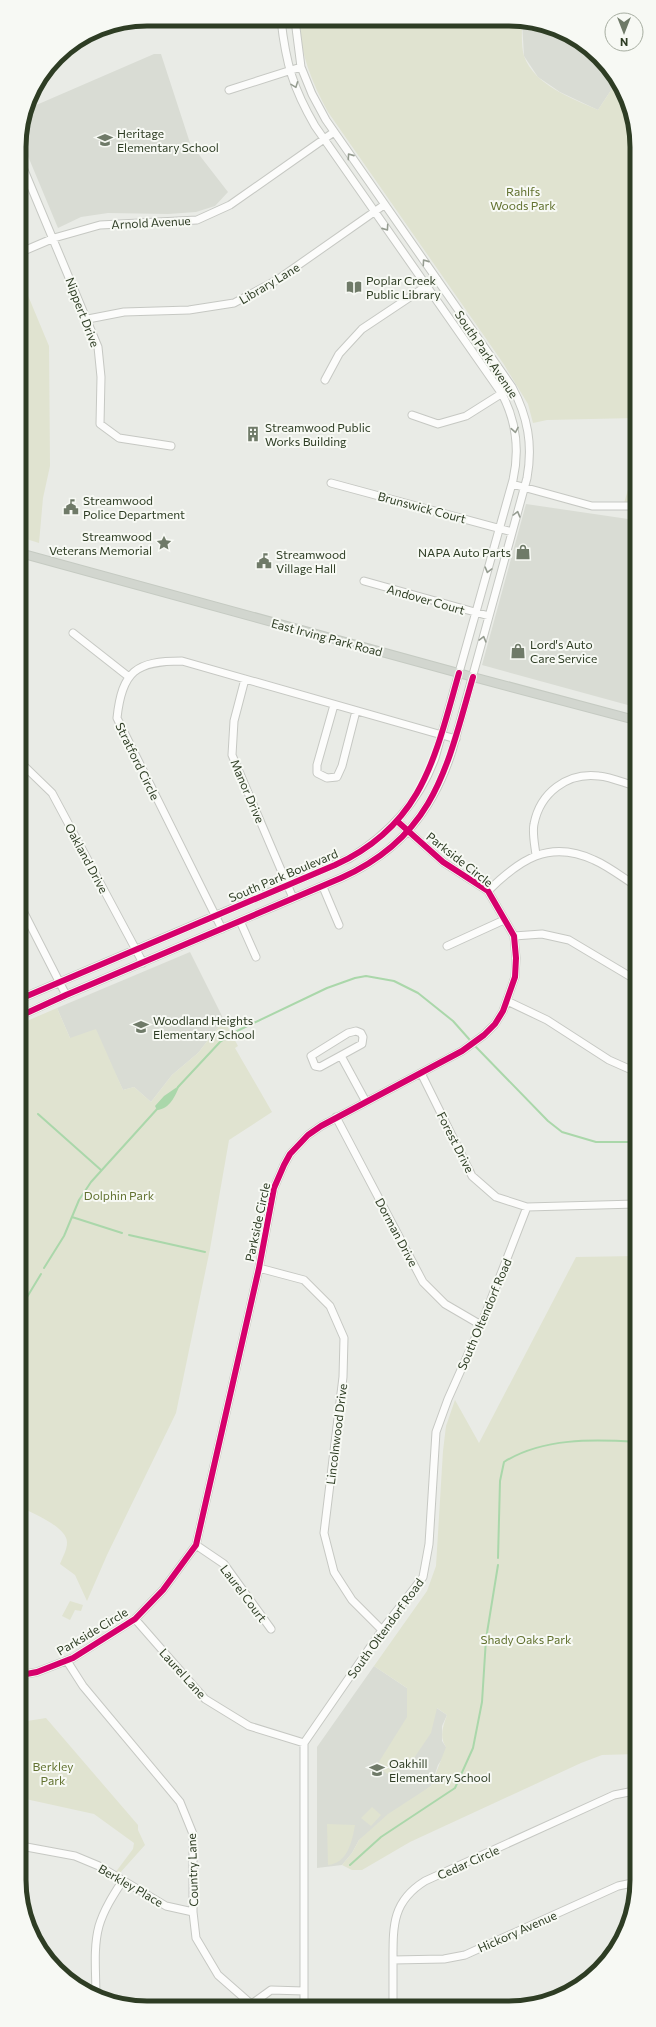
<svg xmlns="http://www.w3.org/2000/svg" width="656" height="2027" font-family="Commissioner,sans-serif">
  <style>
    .built { fill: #d9dcd4 }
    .green { fill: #e0e3d0 }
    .water { fill: #aad7aa }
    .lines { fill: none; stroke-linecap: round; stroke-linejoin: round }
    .stream { stroke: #aad7aa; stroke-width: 2 }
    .minor-casing { stroke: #c6c8c3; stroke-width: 9 }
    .major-casing { stroke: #c5cac2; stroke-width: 10 }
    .minor { stroke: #fcfcfb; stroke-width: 7 }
    .major { stroke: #d2d6cf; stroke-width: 8 }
    .cycleway-casing { stroke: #f7f9f4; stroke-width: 8 }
    .cycleway { stroke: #d6006c; stroke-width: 6 }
    .oneway { stroke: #959c90 }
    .labels { text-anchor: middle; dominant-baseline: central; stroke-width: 4; stroke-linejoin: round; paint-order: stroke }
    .poi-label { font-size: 12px; fill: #2e3d24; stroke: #f7f9f4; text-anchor: start }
    .park-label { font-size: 12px; fill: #627230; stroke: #f7f9f4 }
    .street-label { font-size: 12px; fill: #2e3d24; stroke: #f7f9f4 }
    .rim { fill: none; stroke: #2e3d24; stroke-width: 5 }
  </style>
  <rect width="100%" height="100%" fill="#e9ebe6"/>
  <!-- built -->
  <path class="built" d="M522 21 534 22 573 36 600 57 617 81 598 110 560 92 538 77 524 56Z
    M154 54H161L190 143 228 192 215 206 196 212 168 214 108 213 81 217 58 228 20 137 27 109Z
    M526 504 635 520V707L482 665Z
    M190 952 224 1020 198 1053 172 1075 151 1102 134 1087 123 1090 114 1071 70 1038 57 1008Z
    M374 1666 447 1715 442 1726V1741L448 1750 438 1765 431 1786 359 1840 352 1853 342 1865 317 1868V1747Z"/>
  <!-- green -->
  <path class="green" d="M299 20 522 21C522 32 521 46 524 56 535 86 572 98 598 110L617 81 624 90 635 122V418L547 420 533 423 528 404 503 363 328 112C312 83 300 53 299 20Z
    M19 274 49 346 50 466 43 498 39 543 20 537Z
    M635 467V502L624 503Z
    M57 1008 70 1038 96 1029 123 1090 134 1087 151 1102 172 1075 198 1053 224 1020 238 1046 235 1048 272 1112 229 1140 210 1249 176 1413 107 1555 87 1601 75 1575 60 1564C62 1558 67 1550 67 1543 68 1527 33 1514 21 1507L20 1024Z
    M636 1256 637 1754 602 1755 581 1763 410 1842 362 1870H352L342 1865 352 1853 359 1840 388 1814 431 1786 446 1747C439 1737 443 1726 447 1715L437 1708 431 1733 412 1761 387 1774 377 1765 407 1717V1688L374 1666 427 1591 436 1566 443 1451 446 1426 455 1400 479 1443 576 1257Z
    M70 1601 83 1605 81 1611 75 1610 70 1620 62 1616Z
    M46 1718 138 1825V1830L145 1845 119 1874 115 1873 133 1849 134 1843 94 1814 21 1798V1722Z
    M372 1807 381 1815 371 1826 361 1818Z
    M327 1824 355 1825C352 1841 348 1863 328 1865Z"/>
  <!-- water -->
  <path class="water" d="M180 1085C175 1096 170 1109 157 1110L155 1106 164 1096Z"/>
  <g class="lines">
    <!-- stream -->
    <path class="stream" d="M476 1047 548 1121 562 1132 596 1142H636
      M178 1087 220 1042 237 1031 327 988 355 978 366 976 394 981 418 993 453 1021 469 1039
      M38 1114 101 1170
      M72 1217 122 1233
      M129 1235 205 1252
      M44 1268 64 1236 79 1200 91 1182 158 1108
      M21 1307 41 1274
      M498 1558 500 1481 504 1462C542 1438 593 1439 636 1442
      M350 1865 381 1837 455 1788 473 1748 482 1702 486 1639 498 1565"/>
    <!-- minor casing -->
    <g class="minor-casing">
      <path id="minor" d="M86 36 111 26
        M229 90 301 67
        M19 158 98 347 101 377 100 424 119 438 171 446
        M19 253 54 238 100 225 197 220 230 205 334 132
        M88 319 124 312 189 310 234 303 277 280 384 205
        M325 380 339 354 362 329 437 279
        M412 415 438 424 466 416 512 387
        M331 483 512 532
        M512 484 592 506H635
        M364 581 489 616
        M73 633 129 677
        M245 679 234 721 232 755 293 898
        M334 705 317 765V773L327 778 337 777 342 766 356 711
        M20 762 52 793 143 963
        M536 855C535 846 532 833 534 824 540 793 567 772 599 776 611 777 624 783 635 786
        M323 887 339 925
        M488 891C519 860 549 839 594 860 608 866 622 877 636 886
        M20 905 66 995
        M240 921 256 957
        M222 929 117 718C122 671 136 661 182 661L456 739
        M514 936 542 934 569 940 636 980
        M447 946 504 920
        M20 999 350 858C389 834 419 802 435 758L513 480C520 449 516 421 502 394L315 126C293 88 286 64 281 20
        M507 1001 547 1020 609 1060 636 1072
        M20 1016 66 995 341 878C399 852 433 811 452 751L527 478C533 445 528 417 512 387L326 120 312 94 301 67 295 20
        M356 1031 361 1033 363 1037 362 1044 320 1067 315 1066 311 1056 348 1033Z
        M341 1056 366 1102
        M421 1073 472 1176 496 1197 527 1207 636 1204
        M336 1117 423 1282 445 1304 481 1325
        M259 1268 304 1280 330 1306 344 1338 343 1377 324 1533 334 1572 352 1600 382 1630
        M196 1545 224 1564 271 1629
        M135 1619 205 1699 249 1726 304 1743
        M67 1661 83 1686 180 1802 193 1834V1912L196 1938 218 1975 251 2004
        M21 1675 37 1672 73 1658 135 1619 163 1590 196 1545 259 1268 274 1188 284 1165 290 1154 308 1135 321 1126 462 1051 484 1035 495 1024 503 1011 515 977 516 958 514 936 488 891 443 862 397 821
        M21 1846 75 1856 99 1866 166 1906 193 1912
        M393 1960 444 1959 465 1955 618 1886 637 1882
        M96 1997C96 1973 93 1948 99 1926 104 1909 114 1894 123 1880
        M249 2006 271 1990 304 1991
        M304 2006V1743L382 1630 423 1577 429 1544 436 1432 448 1399 481 1325 527 1207
        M393 2006C393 1990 393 1974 393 1959 393 1924 393 1901 425 1881L614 1795 629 1792 637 1793"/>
    </g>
    <!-- major casing -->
    <g class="major-casing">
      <path id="major" d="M20 553 473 677 635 720"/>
    </g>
    <!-- minor -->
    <use href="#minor" class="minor"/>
    <!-- major -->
    <use href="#major" class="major"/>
    <!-- cycleway casing -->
    <g class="cycleway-casing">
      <path id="cycleway" d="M20 999 335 865C423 825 435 757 459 673
        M20 1016 66 995 341 878C435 836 447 767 473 677
        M21 1675 37 1672 73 1658 135 1619 163 1590 196 1545 259 1268 274 1188 284 1165 290 1154 308 1135 321 1126 462 1051 484 1035 495 1024 503 1011 515 977 516 958 514 936 488 891 443 862 397 821"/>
    </g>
    <!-- cycleway -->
    <use href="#cycleway" class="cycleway"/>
  </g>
  <!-- one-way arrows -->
  <defs><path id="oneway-chevron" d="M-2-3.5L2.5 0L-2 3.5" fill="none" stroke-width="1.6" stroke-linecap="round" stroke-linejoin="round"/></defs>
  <g class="oneway">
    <use href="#oneway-chevron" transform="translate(295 85) rotate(69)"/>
    <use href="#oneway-chevron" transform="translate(350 156) rotate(-125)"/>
    <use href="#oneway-chevron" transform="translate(386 228) rotate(55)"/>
    <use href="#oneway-chevron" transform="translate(425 262) rotate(-125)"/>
    <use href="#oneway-chevron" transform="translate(515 430) rotate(80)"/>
    <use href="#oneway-chevron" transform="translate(517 514) rotate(-75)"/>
    <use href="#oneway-chevron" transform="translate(488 570) rotate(105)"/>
    <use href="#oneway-chevron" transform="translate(483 639) rotate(-75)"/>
  </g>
  <!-- icons -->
  <defs>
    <g id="school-bare" transform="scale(1.2)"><path d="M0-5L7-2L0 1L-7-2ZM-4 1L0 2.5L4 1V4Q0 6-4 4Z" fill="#6f7a68" stroke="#f7f9f4" stroke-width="2.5" paint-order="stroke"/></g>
    <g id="library-bare" transform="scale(1.2)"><path d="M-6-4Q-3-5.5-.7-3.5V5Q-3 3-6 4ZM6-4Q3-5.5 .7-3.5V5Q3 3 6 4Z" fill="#6f7a68" stroke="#f7f9f4" stroke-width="2.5" paint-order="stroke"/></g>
    <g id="building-bare" transform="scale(1.2)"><path d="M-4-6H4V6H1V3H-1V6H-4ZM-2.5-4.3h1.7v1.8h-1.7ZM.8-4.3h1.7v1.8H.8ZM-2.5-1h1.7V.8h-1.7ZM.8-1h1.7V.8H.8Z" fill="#6f7a68" stroke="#f7f9f4" stroke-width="2.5" paint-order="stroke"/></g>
    <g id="civic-bare" transform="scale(1.2)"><path d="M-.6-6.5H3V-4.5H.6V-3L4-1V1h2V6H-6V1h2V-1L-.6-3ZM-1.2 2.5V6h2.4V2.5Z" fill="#6f7a68" stroke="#f7f9f4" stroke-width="2.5" paint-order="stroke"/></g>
    <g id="sight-bare" transform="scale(1.2)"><path d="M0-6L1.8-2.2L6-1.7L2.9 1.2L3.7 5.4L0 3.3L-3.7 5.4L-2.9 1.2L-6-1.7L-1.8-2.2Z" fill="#6f7a68" stroke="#f7f9f4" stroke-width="2.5" paint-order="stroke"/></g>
    <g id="shop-bare" transform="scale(1.2)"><path d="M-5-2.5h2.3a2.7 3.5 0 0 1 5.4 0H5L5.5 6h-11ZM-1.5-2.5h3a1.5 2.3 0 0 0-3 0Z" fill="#6f7a68" stroke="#f7f9f4" stroke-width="2.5" paint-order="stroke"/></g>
  </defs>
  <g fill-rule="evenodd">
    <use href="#school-bare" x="105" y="140"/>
    <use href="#library-bare" x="354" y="287"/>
    <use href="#building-bare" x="253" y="434"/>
    <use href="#civic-bare" x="71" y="507"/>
    <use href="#sight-bare" x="164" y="543"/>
    <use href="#shop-bare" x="523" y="552"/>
    <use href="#civic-bare" x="264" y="561"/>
    <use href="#shop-bare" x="518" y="651"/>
    <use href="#school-bare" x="141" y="1027"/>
    <use href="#school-bare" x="377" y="1770"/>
  </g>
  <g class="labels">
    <!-- poi labels -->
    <g class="poi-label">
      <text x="117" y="133">Heritage<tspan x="117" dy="14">Elementary School</tspan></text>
      <text x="366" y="280">Poplar Creek<tspan x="366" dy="14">Public Library</tspan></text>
      <text x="265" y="427">Streamwood Public<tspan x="265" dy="14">Works Building</tspan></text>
      <text x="83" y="500">Streamwood<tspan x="83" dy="14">Police Department</tspan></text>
      <text x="152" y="536" text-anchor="end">Streamwood<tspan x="152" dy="14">Veterans Memorial</tspan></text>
      <text x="511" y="552" text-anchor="end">NAPA Auto Parts</text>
      <text x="276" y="554">Streamwood<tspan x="276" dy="14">Village Hall</tspan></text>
      <text x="530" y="644">Lord's Auto<tspan x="530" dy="14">Care Service</tspan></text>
      <text x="153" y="1020">Woodland Heights<tspan x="153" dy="14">Elementary School</tspan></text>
      <text x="389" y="1763">Oakhill<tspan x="389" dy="14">Elementary School</tspan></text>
    </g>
    <!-- park labels -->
    <g class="park-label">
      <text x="523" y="191">Rahlfs<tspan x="523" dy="14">Woods Park</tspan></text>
      <text x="119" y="1195">Dolphin Park</text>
      <text x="526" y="1639">Shady Oaks Park</text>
      <text x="53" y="1766">Berkley<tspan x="53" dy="14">Park</tspan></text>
    </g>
    <!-- street labels -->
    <g class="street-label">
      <text transform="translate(151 222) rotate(-3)">Arnold Avenue</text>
      <text transform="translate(269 283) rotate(-31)">Library Lane</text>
      <text transform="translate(83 312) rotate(69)">Nippert Drive</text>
      <text transform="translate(487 354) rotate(56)">South Park Avenue</text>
      <text transform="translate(422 507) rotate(15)">Brunswick Court</text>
      <text transform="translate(426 599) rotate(16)">Andover Court</text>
      <text transform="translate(327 637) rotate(15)">East Irving Park Road</text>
      <text transform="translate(138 761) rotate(64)">Stratford Circle</text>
      <text transform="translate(248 791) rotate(67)">Manor Drive</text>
      <text transform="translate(87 858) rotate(62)">Oakland Drive</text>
      <text transform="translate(460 859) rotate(38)">Parkside Circle</text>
      <text transform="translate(283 875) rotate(-23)">South Park Boulevard</text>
      <text transform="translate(456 1142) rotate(63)">Forest Drive</text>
      <text transform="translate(257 1222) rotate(-78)">Parkside Circle</text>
      <text transform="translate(397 1232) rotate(62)">Dorman Drive</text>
      <text transform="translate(484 1314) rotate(-67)">South Oltendorf Road</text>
      <text transform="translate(336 1434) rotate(-83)">Lincolnwood Drive</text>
      <text transform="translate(244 1593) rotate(53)">Laurel Court</text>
      <text transform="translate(385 1628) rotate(-54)">South Oltendorf Road</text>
      <text transform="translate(92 1631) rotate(-31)">Parkside Circle</text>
      <text transform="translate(183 1673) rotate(48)">Laurel Lane</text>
      <text transform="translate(468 1862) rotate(-24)">Cedar Circle</text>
      <text transform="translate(192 1870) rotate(-92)">Country Lane</text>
      <text transform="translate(131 1885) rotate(30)">Berkley Place</text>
      <text transform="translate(517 1931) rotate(-24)">Hickory Avenue</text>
    </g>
  </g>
  <!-- crop -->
  <path d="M0 0H656V2027H0ZM147 26H509A121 121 0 0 1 630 147V1880A121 121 0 0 1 509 2001H147A121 121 0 0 1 26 1880V147A121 121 0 0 1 147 26Z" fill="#f7f9f4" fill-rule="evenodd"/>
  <path class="rim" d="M147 26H509A121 121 0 0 1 630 147V1880A121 121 0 0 1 509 2001H147A121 121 0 0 1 26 1880V147A121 121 0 0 1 147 26Z"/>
  <!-- north arrow -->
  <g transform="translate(624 32) rotate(180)"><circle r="19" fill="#f7f9f4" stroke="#a7aea1"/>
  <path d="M0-3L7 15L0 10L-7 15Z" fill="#6f7a68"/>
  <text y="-6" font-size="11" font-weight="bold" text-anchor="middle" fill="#2e3d24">N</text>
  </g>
</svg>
